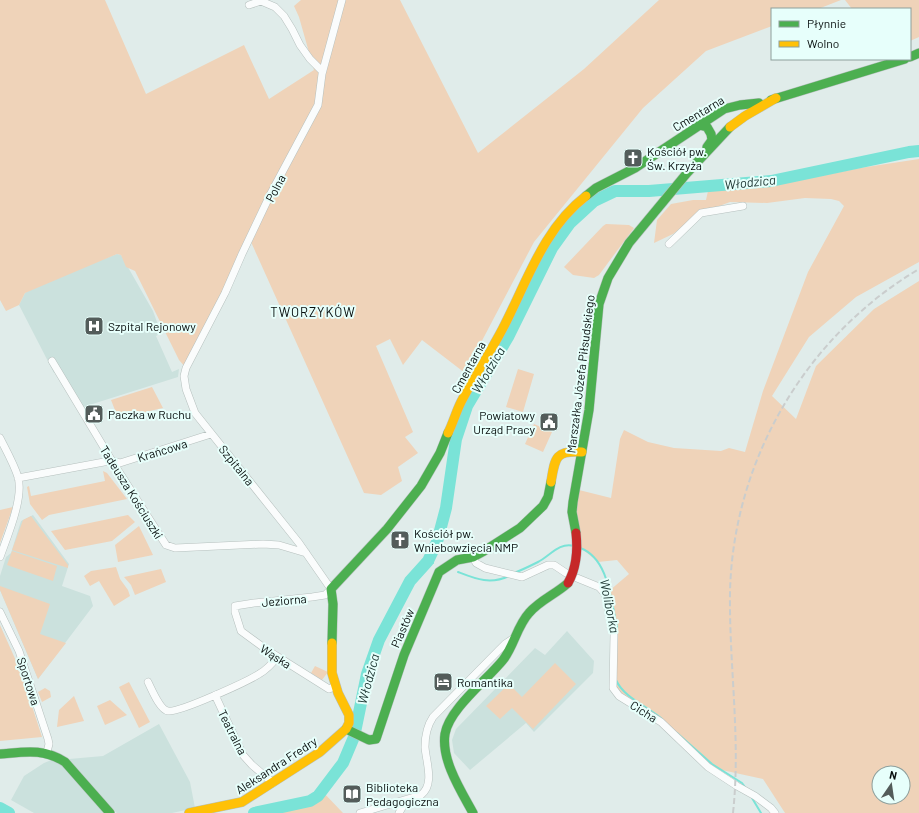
<svg xmlns="http://www.w3.org/2000/svg" width="919" height="813" font-family="Barlow,sans-serif">
  <style>
    .built { fill: #cbe1dd }
    .green { fill: #efd3b9; fill-rule: evenodd }
    .lines { fill: none; stroke-linecap: round; stroke-linejoin: round }
    .stream { stroke: #7ae3d7; stroke-width: 2 }
    .river { stroke: #7ae3d7; stroke-width: 12 }
    .street-casing { stroke: #b6c0be; stroke-width: 8 }
    .fast-casing { stroke: #b6c0be; stroke-width: 10 }
    .slow-casing { stroke: #b6c0be; stroke-width: 10 }
    .street { stroke: #fafcfc; stroke-width: 7 }
    .fast { stroke: #4caf50; stroke-width: 9 }
    .slow { stroke: #ffc107; stroke-width: 9 }
    .rail { stroke: #cacdcd; stroke-width: 2; stroke-dasharray: 6 3; stroke-linecap: butt }
    .jam-bridge-casing { stroke: #b6c0be; stroke-width: 10; stroke-linecap: butt }
    .jam-bridge { stroke: #c62828; stroke-width: 9 }
    .labels { text-anchor: middle; dominant-baseline: central; stroke-width: 4; stroke-linejoin: round; paint-order: stroke }
    .street-label { font-size: 12px; fill: #070e0d; stroke: #e7fffb }
    .poi-label { font-size: 12px; fill: #070e0d; stroke: #e7fffb; text-anchor: start }
    .water-label { font-size: 13px; font-style: italic; fill: #203935; stroke: #e7fffb }
    .neighbourhood-label { font-size: 13px; letter-spacing: 1px; fill: #070e0d; stroke: #e7fffb }
  </style>
  <rect width="100%" height="100%" fill="#e0ecea"/>
  <!-- built -->
  <path class="built" d="M117 254 121 255 153 311 161 333 156 336 172 372 179 369 178 377 83 407 59 368 54 373 19 305 25 293 39 284Z
    M33 515 69 564 62 586 90 596 93 606 38 679 0 590V576L6 557 11 553 21 521Z
    M567 631 594 661 593 673 534 732 526 723 470 770 454 753 452 740 456 729 535 648 545 655Z
    M159 724 190 782 195 808 172 813H117L58 760 103 756Z
    M54 759 60 762 104 813H34L11 800 24 776 44 763Z"/>
  <!-- green -->
  <path class="green" d="M0 0H105L146 94 244 45 269 99 314 70 299 17 294 6 301 0H400L478 153 584 69 659 0H841L818 9H772V26L706 51 643 108 534 242 465 373 422 340 403 365 390 339 376 346 413 432 405 437 418 453 398 467 402 481 381 495 364 493 251 242 186 368 179 360 135 271 126 267 121 255 117 254 25 293 19 305 6 311 0 300Z
    M845 0H919V37L910 41V9H852Z
    M919 159V262L856 297 809 337 772 396 796 419 816 366 874 309 919 281V813H785L763 779 708 767 661 722 613 688 609 591 629 574 617 560 598 562 581 548 576 533 575 489 611 498 620 439 624 430 648 442 674 448 721 451 729 448 745 452 763 391 808 272 844 206 839 201 831 199 805 198 767 203 730 202 701 213 673 234 654 243 657 220 671 204 693 200H706L708 191 771 186 860 168ZM879 773H903V797H879Z
    M606 224 629 225 634 228 599 275 594 278 573 275 564 267 603 226Z
    M518 369 534 374 523 412 506 407Z
    M152 387 163 408 118 418 111 400Z
    M534 424 552 432 543 452 525 444Z
    M103 471 107 473 127 499 49 515 42 520 30 504 27 487 29 486 31 496 105 481Z
    M13 507 0 543V510Z
    M128 515 135 522 112 541 65 550 51 531Z
    M31 516 68 565V568L12 550 23 520Z
    M139 526 153 555 118 562 115 545Z
    M12 551 57 566 53 581 7 565Z
    M116 567 120 579 128 590 130 596 114 606 99 581 90 586 84 576 91 571Z
    M161 569 166 582 135 595 131 585 124 577Z
    M0 586 50 604 40 634 66 643 38 679 0 590Z
    M0 625 21 672 42 737 0 741Z
    M555 663 576 684 533 729 512 708 500 719 486 706 509 684 522 697Z
    M315 666 328 672 322 680 311 673Z
    M129 682 150 722 139 728 119 687Z
    M45 688 50 691 51 697 42 702 38 692Z
    M74 696 84 721 57 727 59 710Z
    M110 700 127 715 105 725 97 706Z
    M322 791 343 813H254L310 801 318 796Z"/>
  <g class="lines">
    <!-- stream -->
    <path class="stream" d="M580 548C609 558 611 602 617 627V633
      M428 561 433 563
      M458 572C476 579 490 585 509 576
      M514 573C522 570 530 566 538 562 550 556 559 542 574 546
      M616 680C624 698 647 706 662 719
      M677 733 712 764 742 783 745 787
      M752 798 761 813"/>
    <!-- river -->
    <path class="river" d="M0 808 9 813
      M254 813 310 801 318 796 343 763 354 737 367 674 379 640 410 581 428 561 437 542 446 508 456 439 467 406 508 337 552 248 570 223 594 201 615 191H649L771 181 909 152 919 151"/>
    <!-- street casing -->
    <g class="street-casing">
      <path id="street" d="M249 5 261 1 275 7 284 16 292 29 300 45 310 59 322 71
        M669 244 701 213 743 206
        M52 361 112 461 166 545 175 548 263 544 279 545 306 553
        M0 438C6 450 14 464 18 477 24 498 7 537 0 557
        M18 478 104 462 112 461 120 463 211 434
        M473 557 476 563 485 568 522 577 548 565H554L566 573
        M577 578 599 587 605 594 614 634 613 688 619 696 661 722 708 767 737 786 755 796 771 808 775 813
        M0 612 19 651 48 739 49 744 47 752
        M148 682C152 690 160 710 168 711 179 713 248 681 259 674 266 670 272 664 277 657
        M336 686 329 689 267 650 241 631 235 612V606L254 603 312 597 325 595 331 589 299 543 195 413 186 389 184 376 186 368 225 293 242 254 270 195 318 105 322 74 342 0
        M215 695 243 755 252 765 273 783
        M360 813 421 795C435 784 426 762 425 747 425 737 427 726 433 717L499 650 505 644 514 638
        M399 813 403 806"/>
    </g>
    <!-- fast casing -->
    <g class="fast-casing">
      <path id="fast" d="M910 57 919 53
        M771 100 905 59
        M699 125 707 127 711 134 712 140 707 147
        M586 196 596 188 635 168 724 109 740 105 759 103
        M576 533 572 512 573 502 589 410 599 304 608 278 629 243 687 173 730 127
        M332 643 333 604 331 589 387 529 421 486 440 453 448 433
        M346 729 369 740 376 739 404 655 439 572 457 560 473 557 484 551 520 528 543 506 548 497 551 482
        M0 754C25 752 43 748 65 762L110 813
        M473 813C461 791 441 760 445 734 449 709 487 680 503 660 514 646 517 626 529 613 540 600 556 594 568 583"/>
    </g>
    <!-- slow casing -->
    <g class="slow-casing">
      <path id="slow" d="M730 127 745 116 776 98
        M448 433C453 423 456 412 461 402 474 377 490 353 503 328 527 282 543 229 586 196
        M551 482C555 458 555 450 582 452
        M189 813 242 802 320 752 346 729 349 723V715L338 693 332 673V643"/>
    </g>
    <!-- street -->
    <use href="#street" class="street"/>
    <!-- fast -->
    <use href="#fast" class="fast"/>
    <!-- slow -->
    <use href="#slow" class="slow"/>
    <!-- rail -->
    <path class="rail" d="M733 813C741 739 729 666 730 592 733 460 806 336 919 269"/>
    <!-- jam-bridge casing -->
    <g class="jam-bridge-casing">
      <path id="jam-bridge" d="M568 583C577 567 578 551 576 533"/>
    </g>
    <!-- jam-bridge -->
    <use href="#jam-bridge" class="jam-bridge"/>
  </g>
  <!-- icons -->
  <defs>
    <g id="church-square" transform="scale(1)"><rect x="-9" y="-9" width="18" height="18" rx="4" fill="#535c5a" stroke="#e7fffb"/><path d="M-1.2-6h2.4v3.5h3.3v2.4h-3.3V6h-2.4V-.1h-3.3v-2.4h3.3Z" fill="#fff"/></g>
    <g id="hospital-square" transform="scale(1)"><rect x="-9" y="-9" width="18" height="18" rx="4" fill="#535c5a" stroke="#e7fffb"/><path d="M-5-5h3v3.5h4V-5h3V5h-3V1.5h-4V5h-3Z" fill="#fff"/></g>
    <g id="civic-square" transform="scale(1)"><rect x="-9" y="-9" width="18" height="18" rx="4" fill="#535c5a" stroke="#e7fffb"/><path d="M-.6-6.5H3V-4.5H.6V-3L4-1V1h2V6H-6V1h2V-1L-.6-3ZM-1.2 2.5V6h2.4V2.5Z" fill="#fff"/></g>
    <g id="hotel-square" transform="scale(1)"><rect x="-9" y="-9" width="18" height="18" rx="4" fill="#535c5a" stroke="#e7fffb"/><path d="M-6-4.5h1.5V1H6V5H4.5V3h-9V5H-6ZM-4 0a1.8 1.8 0 1 1 3.6 0ZM.5 0V-2.5h3Q6-2.5 6 0Z" fill="#fff"/></g>
    <g id="library-square" transform="scale(1)"><rect x="-9" y="-9" width="18" height="18" rx="4" fill="#535c5a" stroke="#e7fffb"/><path d="M-6-4Q-3-5.5-.7-3.5V5Q-3 3-6 4ZM6-4Q3-5.5 .7-3.5V5Q3 3 6 4Z" fill="#fff"/></g>
  </defs>
  <g fill-rule="evenodd">
    <use href="#church-square" x="633" y="158"/>
    <use href="#hospital-square" x="94" y="326"/>
    <use href="#civic-square" x="94" y="414"/>
    <use href="#civic-square" x="549" y="422"/>
    <use href="#church-square" x="400" y="540"/>
    <use href="#hotel-square" x="443" y="682"/>
    <use href="#library-square" x="352" y="794"/>
  </g>
  <g class="labels">
    <!-- street labels -->
    <g class="street-label">
      <text transform="translate(698 113) rotate(-31)">Cmentarna</text>
      <text transform="translate(275 188) rotate(-62)">Polna</text>
      <text transform="translate(468 367) rotate(-61)">Cmentarna</text>
      <text transform="translate(580 374) rotate(-83)">Marszałka Józefa Piłsudskiego</text>
      <text transform="translate(162 450) rotate(-17)">Krańcowa</text>
      <text transform="translate(237 465) rotate(51)">Szpitalna</text>
      <text transform="translate(132 492) rotate(58)">Tadeusza Kościuszki</text>
      <text transform="translate(284 600) rotate(-5)">Jeziorna</text>
      <text transform="translate(402 628) rotate(-67)">Piastów</text>
      <text transform="translate(276 656) rotate(33)">Wąska</text>
      <text transform="translate(29 681) rotate(72)">Sportowa</text>
      <text transform="translate(644 711) rotate(32)">Cicha</text>
      <text transform="translate(233 732) rotate(63)">Teatralna</text>
      <text transform="translate(276 765) rotate(-33)">Aleksandra Fredry</text>
    </g>
    <!-- poi labels -->
    <g class="poi-label">
      <text x="647" y="151">Kościół pw.<tspan x="647" dy="14">Św. Krzyża</tspan></text>
      <text x="108" y="326">Szpital Rejonowy</text>
      <text x="108" y="414">Paczka w Ruchu</text>
      <text x="535" y="415" text-anchor="end">Powiatowy<tspan x="535" dy="14">Urząd Pracy</tspan></text>
      <text x="414" y="533">Kościół pw.<tspan x="414" dy="14">Wniebowzięcia NMP</tspan></text>
      <text x="457" y="682">Romantika</text>
      <text x="366" y="787">Biblioteka<tspan x="366" dy="14">Pedagogiczna</tspan></text>
    </g>
    <!-- water labels -->
    <g class="water-label">
      <text transform="translate(750 182) rotate(-6)">Włodzica</text>
      <text transform="translate(488 370) rotate(-59)">Włodzica</text>
      <text transform="translate(610 606) rotate(79)">Woliborka</text>
      <text transform="translate(368 679) rotate(-75)">Włodzica</text>
    </g>
    <!-- neighbourhood labels -->
    <g class="neighbourhood-label">
      <text x="313" y="312">TWORZYKÓW</text>
    </g>
  </g>
  <!-- legend -->
  <rect x="771" y="8" width="140" height="52" fill="#e7fffb" stroke="#8d9f9c"/>
  <rect x="779" y="21" width="20" height="6" fill="#4caf50" stroke="#8d9f9c"/>
  <text x="807" y="28" font-size="12" fill="#070e0d">Płynnie</text>
  <rect x="779" y="41" width="20" height="6" fill="#ffc107" stroke="#8d9f9c"/>
  <text x="807" y="48" font-size="12" fill="#070e0d">Wolno</text>
  <!-- north arrow -->
  <g transform="translate(891 785) rotate(13)"><circle r="19" fill="#e7fffb" stroke="#8d9f9c"/>
  <path d="M0-3L7 15L0 10L-7 15Z" fill="#535c5a"/>
  <text y="-6" font-size="11" font-weight="bold" text-anchor="middle" fill="#070e0d">N</text>
  </g>
</svg>
